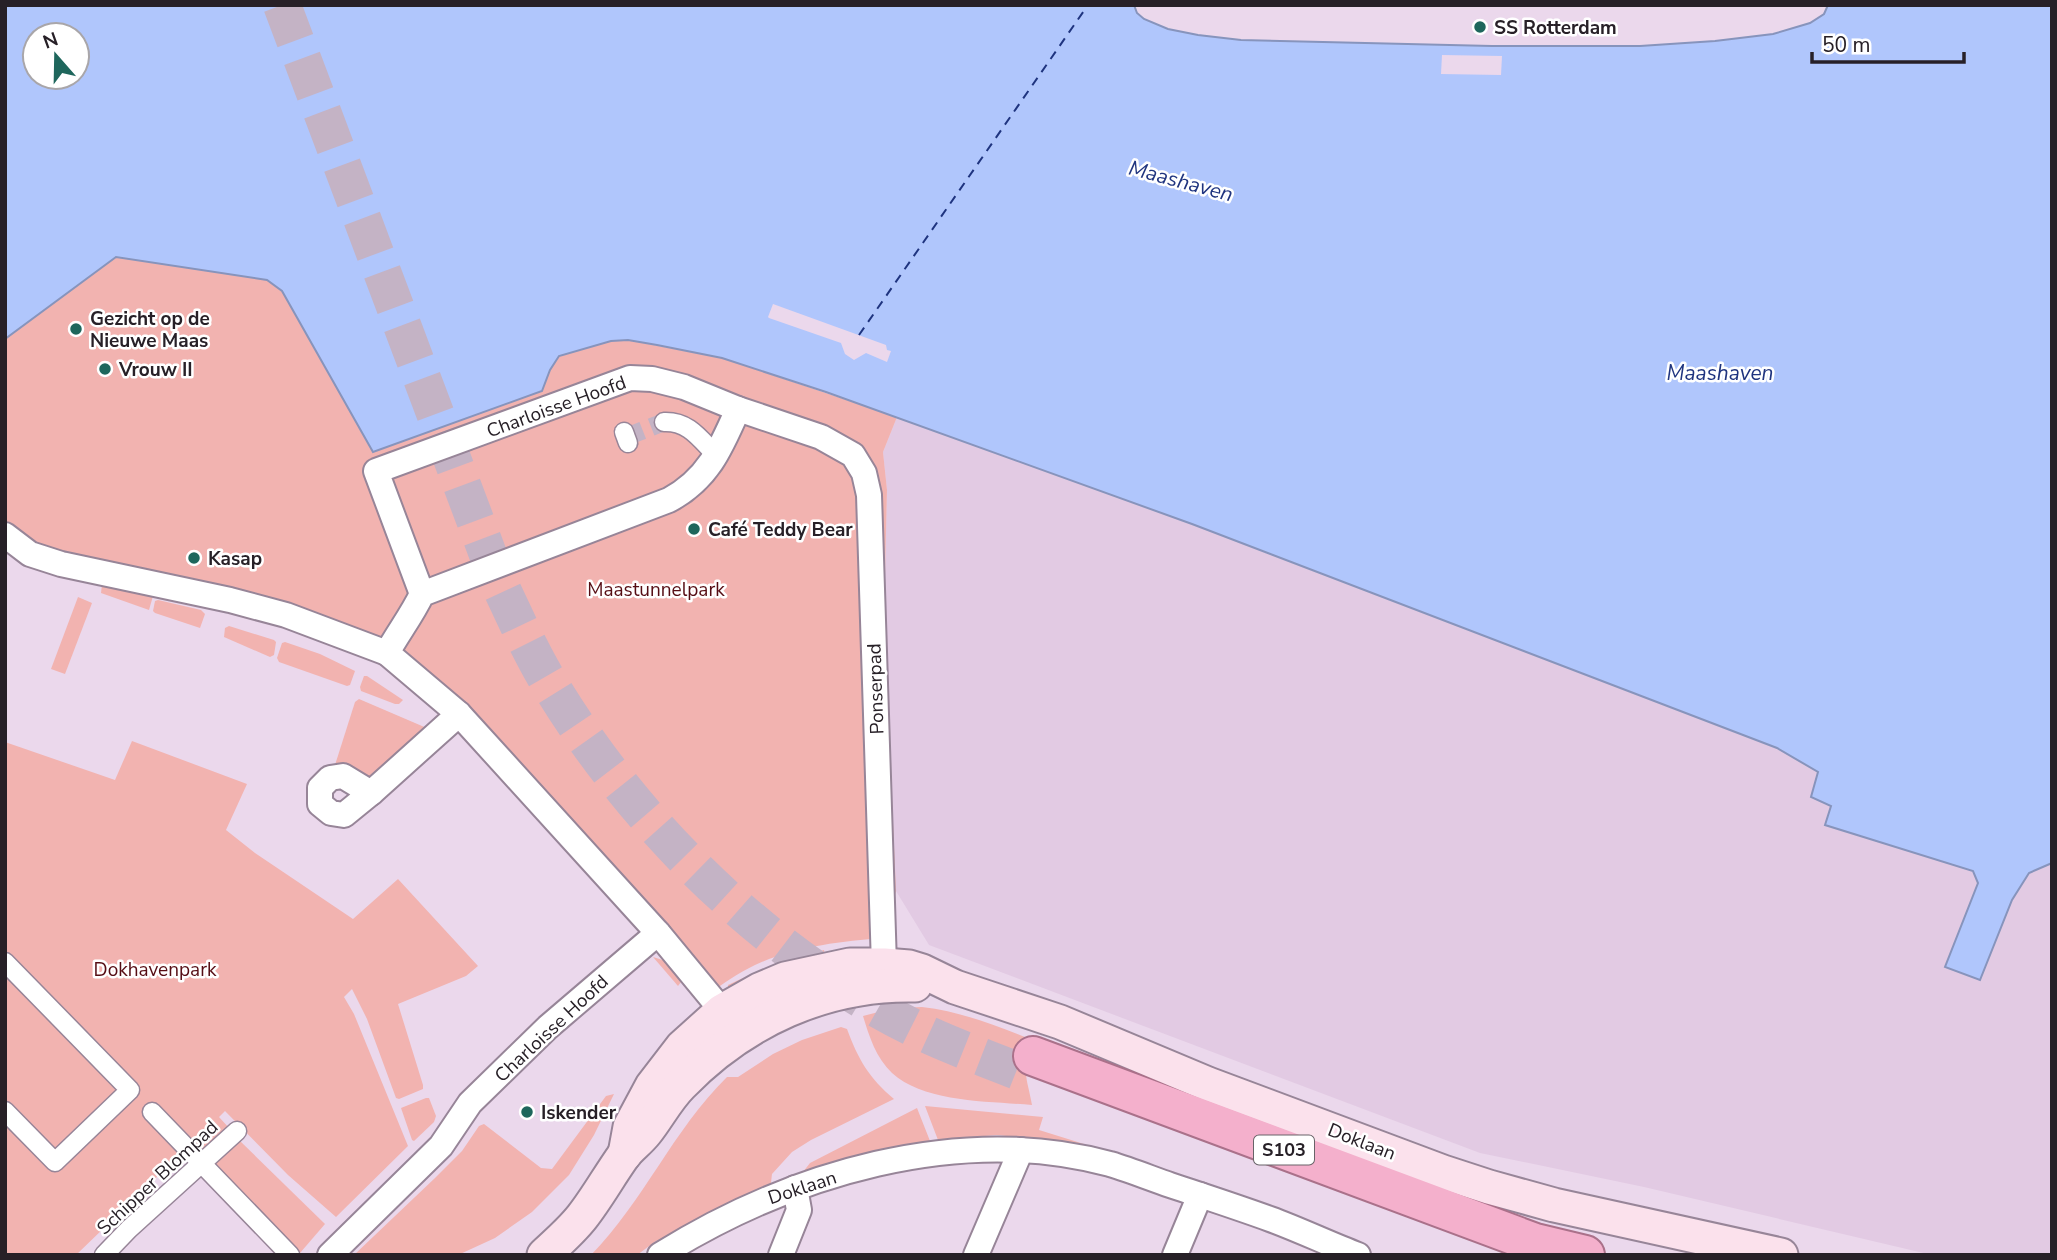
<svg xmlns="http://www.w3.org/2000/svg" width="2057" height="1260" viewBox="0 0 2057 1260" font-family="'Nunito Sans',sans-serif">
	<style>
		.built { fill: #e2cae3 }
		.green { fill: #f2b3b0 }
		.water { fill: #b0c6fc; stroke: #8794bc; stroke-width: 2; fill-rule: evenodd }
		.pier { fill: #ebd8ec }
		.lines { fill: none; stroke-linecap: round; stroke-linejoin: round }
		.ferry { stroke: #1f347f; stroke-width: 2; stroke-dasharray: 9 7; stroke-linecap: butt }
		.pedestrian-tunnel { stroke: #c4b3c5; stroke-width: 18; stroke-dasharray: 18 9; stroke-linecap: butt }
		.trunk-tunnel { stroke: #c4b3c5; stroke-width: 38; stroke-dasharray: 38 19; stroke-linecap: butt }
		.pedestrian-casing { stroke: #978598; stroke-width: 21 }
		.minor-casing { stroke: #978598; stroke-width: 28 }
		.secondary-casing { stroke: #978598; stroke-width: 37 }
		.trunk-casing { stroke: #aa718a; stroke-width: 42 }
		.pedestrian { stroke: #fff; stroke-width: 18 }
		.minor { stroke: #fff; stroke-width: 24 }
		.secondary { stroke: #fbe1ec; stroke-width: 33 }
		.trunk { stroke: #f4b0cc; stroke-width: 38 }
		.poi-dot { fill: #1e665c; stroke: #fff; stroke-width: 2.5 }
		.labels { text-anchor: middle; stroke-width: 5; stroke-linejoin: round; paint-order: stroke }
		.shield { fill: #fff; stroke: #686368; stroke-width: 2 }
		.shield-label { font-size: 18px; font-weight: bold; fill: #272027 }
		.poi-label { font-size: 19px; font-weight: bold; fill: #272027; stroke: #fff; text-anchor: start }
		.street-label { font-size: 19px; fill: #272027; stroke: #fff }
		.park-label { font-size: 19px; fill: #560d14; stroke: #fff }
		.water-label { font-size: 21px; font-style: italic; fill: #1f347f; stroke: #fff }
	</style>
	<rect width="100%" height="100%" fill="#ebd8ec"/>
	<!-- built -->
	<path class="built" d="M897,417L2052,790V1255H1932L1644,1187L1480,1153L929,945L896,891L884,619L887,490L883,452Z"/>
	<!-- green -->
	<g class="green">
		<path d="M116,257L267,280L282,291L373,452L542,391L550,370L559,356L611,341L628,340L722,358L897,417L883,452L887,490L884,619L896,891L883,938C841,941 794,947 755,965C738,973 723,984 708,994L387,653L61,564L5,535V339Z"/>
		<path d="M102,584L150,594L153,596L149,610L101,593Z"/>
		<path d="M78,597L92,603L65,674L51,669Z"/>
		<path d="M158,600L201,610L205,614L200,628L155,613L153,611L155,601Z"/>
		<path d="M229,626L274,640L276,642L274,655L270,657L224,637L225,628Z"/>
		<path d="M285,642L320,654L355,671L350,685L347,686L279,662L277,658L282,643Z"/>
		<path d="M364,676H367L403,700L399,704H395L361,691L360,687Z"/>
		<path d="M359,699L429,729L375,781L335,769V765L355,702Z"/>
		<path d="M132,741L247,784L226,830L255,853L353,919L398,879L478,966L466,976L398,1004L423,1085V1089L399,1099L396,1098L367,1019L352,989L344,997L354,1014L408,1146L336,1217L288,1175L225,1111L219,1117L230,1129L203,1156L190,1145L76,1255H5V742L115,780Z"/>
		<path d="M824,950L826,962L737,988L728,987V985C759,970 790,959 824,950Z"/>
		<path d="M653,957L669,962L684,978L678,986Z"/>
		<path d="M922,1007C966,1012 1007,1030 1048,1046C1019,1076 1025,1066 1032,1105C989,1101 925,1103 892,1073C876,1058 869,1036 863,1016L894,1008Z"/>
		<path d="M841,1027L847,1029C858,1059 869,1078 894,1099L811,1140L792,1152L772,1174L770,1191L656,1241L637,1255H591C644,1201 673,1130 727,1077H738L773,1054L802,1040Z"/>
		<path d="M614,1094L594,1135L569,1175L532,1212L495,1238L458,1255H354L435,1178L462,1151L479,1126L484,1124L541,1168L552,1169L606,1096Z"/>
		<path d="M426,1098H429L436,1116L434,1122L414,1141L412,1140L401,1108Z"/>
		<path d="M925,1106L1043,1117L1039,1130L1084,1144L997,1135L938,1140Z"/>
		<path d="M917,1108L930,1141C883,1149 847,1159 803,1178V1172L810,1163Z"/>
		<path d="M238,1139L325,1224L300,1253H296L211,1161Z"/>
	</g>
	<!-- water -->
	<path class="water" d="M5,5H1134L1137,13L1144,19L1168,29L1198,35L1241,40L1492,46H1640L1715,41L1773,34L1810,23L1824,14L1828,5H2052V863L2029,873L2012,900L1980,980L1945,967L1978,883L1973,871L1825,825L1831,806L1811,797L1818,772L1777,748L1192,524L826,392L722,358L657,345L628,340L611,341L559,356L550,370L542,391L373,452L282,291L267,280L116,257L5,339ZM35,35H77V77H35Z"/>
	<!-- pier -->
	<g class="pier">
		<path d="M1442,55L1502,56L1501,75L1441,74Z"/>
		<path d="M773,304L886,345L887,350L891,351L887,362L866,353L854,360L845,354L841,343L769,318L768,317Z"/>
	</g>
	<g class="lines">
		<!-- ferry -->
		<path class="ferry" d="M859,335L1088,5"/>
		<!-- pedestrian-tunnel -->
		<path class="pedestrian-tunnel" d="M626,437L664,422"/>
		<!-- trunk-tunnel -->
		<path class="trunk-tunnel" d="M282,5L498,581C514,615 529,649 548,681C634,825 770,959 922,1032C956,1048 991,1060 1025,1074"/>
		<!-- pedestrian casing -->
		<g class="pedestrian-casing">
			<g id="pedestrian">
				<path d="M664,422C689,421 700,439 716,455"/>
				<path d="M624,432L628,443"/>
				<path d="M5,962L130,1090L55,1162L5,1111"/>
				<path d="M152,1112L290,1255"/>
				<path d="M104,1255L129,1229L237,1131"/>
			</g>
		</g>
		<!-- minor casing -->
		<g class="minor-casing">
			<g id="minor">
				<path d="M5,535L30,554L61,564L230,600L286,615L387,653"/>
				<path d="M422,594L376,471L630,378L652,379L684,387L738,409L821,437L853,455L864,473L869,495L884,965"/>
				<path d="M343,776L371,793L344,815L331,813L320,804V788L330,778Z"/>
				<path d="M371,793L459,714"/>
				<path d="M733,1024L658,933L459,714L387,653C398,633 412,615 422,594L669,500C708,479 721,448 738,409"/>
				<path d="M330,1255L441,1146L470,1103L548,1027L658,933"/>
				<path d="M660,1255C790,1174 958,1123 1110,1164C1130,1170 1150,1178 1170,1185C1203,1196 1237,1207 1270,1219C1300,1230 1329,1244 1358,1255"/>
				<path d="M781,1255L799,1210L795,1188"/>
				<path d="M976,1255L1021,1150"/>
				<path d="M1175,1255L1200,1195"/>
			</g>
		</g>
		<!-- secondary casing -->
		<g class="secondary-casing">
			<g id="secondary">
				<path d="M625,1154L630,1127L652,1086L682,1047L722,1011L759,990L785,979L850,965H884L909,967L922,971L955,987L1060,1022L1208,1084L1443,1172L1489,1187L1554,1205L1781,1255"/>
				<path d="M544,1255C557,1243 571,1231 582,1217C597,1198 609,1176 624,1155C630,1147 639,1141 646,1132C658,1117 667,1099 681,1085C743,1021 825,983 915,985"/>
			</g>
		</g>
		<!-- trunk casing -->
		<g class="trunk-casing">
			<path id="trunk" d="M1033,1056L1535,1243L1585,1255"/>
		</g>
		<!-- pedestrian -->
		<use href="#pedestrian" class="pedestrian"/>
		<!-- minor -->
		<use href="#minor" class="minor"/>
		<!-- secondary -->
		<use href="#secondary" class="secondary"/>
		<!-- trunk -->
		<use href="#trunk" class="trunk"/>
	</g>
	<!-- markers -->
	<g class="poi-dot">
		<circle cx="1480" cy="27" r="7"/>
		<circle cx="76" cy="329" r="7"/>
		<circle cx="105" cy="369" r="7"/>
		<circle cx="694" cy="529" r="7"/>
		<circle cx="194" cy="558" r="7"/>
		<circle cx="527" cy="1112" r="7"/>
	</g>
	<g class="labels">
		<!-- shield labels -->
		<rect class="shield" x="1254" y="1135.5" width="60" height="29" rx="5"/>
		<g class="shield-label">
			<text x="1284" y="1156">S103</text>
		</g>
		<!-- poi labels -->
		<g class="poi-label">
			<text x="1494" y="34">SS Rotterdam</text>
			<text x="90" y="325">Gezicht op de<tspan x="90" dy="22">Nieuwe Maas</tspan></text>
			<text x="119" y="376">Vrouw II</text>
			<text x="708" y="536">Café Teddy Bear</text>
			<text x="208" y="565">Kasap</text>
			<text x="541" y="1119">Iskender</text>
		</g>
		<!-- street labels -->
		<g class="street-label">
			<text transform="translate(556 406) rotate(-20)" y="7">Charloisse Hoofd</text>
			<text transform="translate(875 689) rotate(-92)" y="7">Ponserpad</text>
			<text transform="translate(551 1028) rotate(-43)" y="7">Charloisse Hoofd</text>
			<text transform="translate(1362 1141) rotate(21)" y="7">Doklaan</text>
			<text transform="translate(157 1177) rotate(-43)" y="7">Schipper Blompad</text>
			<text transform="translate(802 1187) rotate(-18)" y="7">Doklaan</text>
		</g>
		<!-- park labels -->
		<g class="park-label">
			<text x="656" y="596">Maastunnelpark</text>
			<text x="155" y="976">Dokhavenpark</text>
		</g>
		<!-- water labels -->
		<g class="water-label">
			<text transform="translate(1181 181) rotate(15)" y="7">Maashaven</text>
			<text x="1720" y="380">Maashaven</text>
		</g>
	</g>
	<!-- border -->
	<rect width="2057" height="1260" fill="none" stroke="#272027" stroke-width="14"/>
	<!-- north arrow -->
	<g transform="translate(56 56) rotate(340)"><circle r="33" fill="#ffffff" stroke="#a9a6a9" stroke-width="2"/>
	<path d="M0-5L12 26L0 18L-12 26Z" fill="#1e665c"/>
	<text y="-10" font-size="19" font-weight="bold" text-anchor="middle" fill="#272027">N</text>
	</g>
	<!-- scale -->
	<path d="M1812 52v10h152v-10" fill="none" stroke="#272027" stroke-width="3.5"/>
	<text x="1822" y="52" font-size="21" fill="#272027" stroke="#ffffff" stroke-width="5" paint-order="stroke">50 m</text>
</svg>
